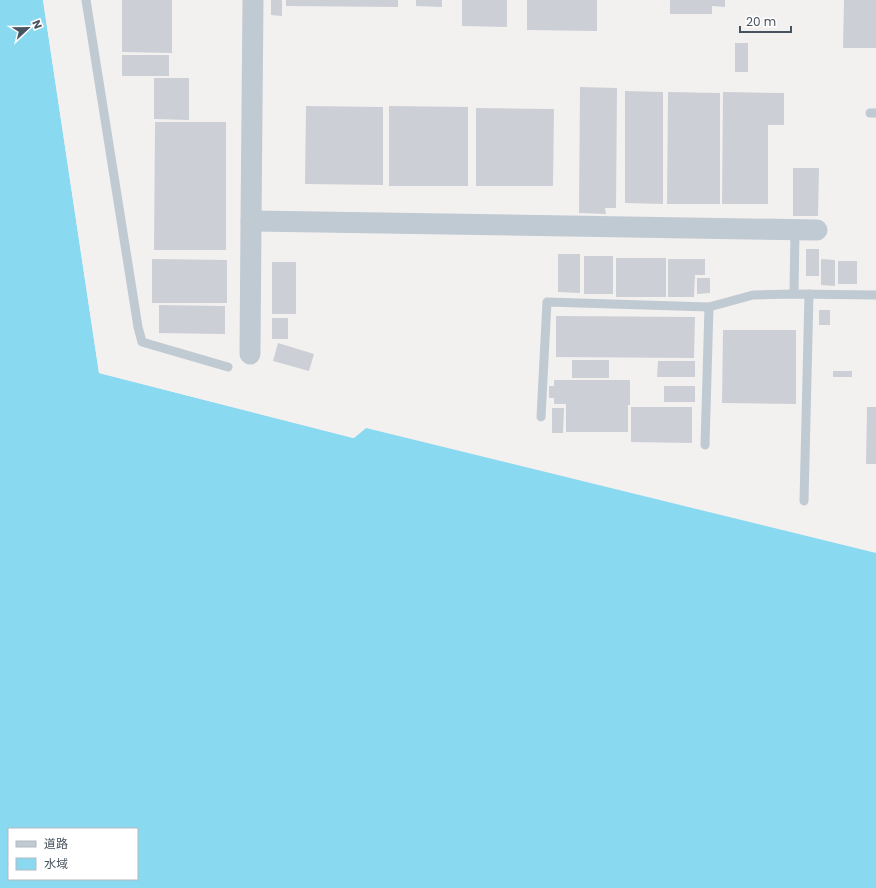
<svg xmlns="http://www.w3.org/2000/svg" width="876" height="888" viewBox="0 0 876 888" font-family="Poppins,'Noto Sans JP',sans-serif">
	<style>
		.water { fill: #89d9f0; fill-rule: evenodd }
		.pier { fill: #f3f0f0 }
		.building { fill: #cccfd5 }
		.lines { fill: none; stroke-linecap: round; stroke-linejoin: round }
		.service { stroke: #c0cad2; stroke-width: 9 }
		.tertiary { stroke: #c0cad2; stroke-width: 21 }
	</style>
	<rect width="100%" height="100%" fill="#f3f0f0"/>
	<!-- water -->
	<path class="water" d="M0,0H43L99,373L353,438L366,428L876,553V888H0ZM9,829H137V879H9Z"/>
	<!-- pier -->
	<path class="pier" d="M43,0H45L100,372L353,436L366,426V428L354,438L99,373Z"/>
	<!-- building -->
	<g class="building">
		<path d="M122,0H172V53L122,52Z"/>
		<path d="M271,0H282V16L271,15Z"/>
		<path d="M286,0H398V7L286,6Z"/>
		<path d="M416,0H442V7L416,6Z"/>
		<path d="M462,0H507V27L462,26Z"/>
		<path d="M527,0H597V31L527,30Z"/>
		<path d="M670,0H725V7L712,6V14H670Z"/>
		<path d="M844,0H876V48H843Z"/>
		<rect x="735" y="43" width="13" height="29"/>
		<rect x="122" y="55" width="47" height="21"/>
		<path d="M154,78H189V120L154,119Z"/>
		<path d="M580,87L617,88L616,208H605L606,214L579,213Z"/>
		<path d="M625,91L663,92V204L625,203Z"/>
		<path d="M668,92L720,93V204H667Z"/>
		<path d="M723,92L784,93V125H768V204H722Z"/>
		<path d="M306,106L383,107V185L305,184Z"/>
		<path d="M389,106L468,107V186H389Z"/>
		<path d="M476,108L554,109L553,186H476Z"/>
		<path d="M155,122H226V250H154Z"/>
		<path d="M793,168H819L818,216H793Z"/>
		<rect x="806" y="249" width="13" height="27"/>
		<path d="M558,254H580V293L558,292Z"/>
		<rect x="584" y="256" width="29" height="38"/>
		<rect x="616" y="258" width="50" height="39"/>
		<path d="M152,259L227,260V303H152Z"/>
		<path d="M668,259H705V275H695L694,297H668Z"/>
		<path d="M821,259L835,260V286L821,285Z"/>
		<rect x="838" y="261" width="19" height="23"/>
		<rect x="272" y="262" width="24" height="52"/>
		<path d="M697,278H710V293L697,294Z"/>
		<path d="M159,305L225,306V334L159,333Z"/>
		<rect x="819" y="310" width="11" height="15"/>
		<path d="M556,316L695,317L694,358L556,357Z"/>
		<rect x="272" y="318" width="16" height="21"/>
		<path d="M723,330H796V404L722,403Z"/>
		<path d="M278,343L314,354L309,371L273,361Z"/>
		<rect x="572" y="360" width="37" height="18"/>
		<path d="M658,361H695V377H657Z"/>
		<rect x="833" y="371" width="19" height="6"/>
		<path d="M554,380H630V405H628V432H566V404H554V398H549V386H554Z"/>
		<rect x="664" y="386" width="31" height="16"/>
		<path d="M631,407H692V443L631,442Z"/>
		<path d="M867,407H876V464H866Z"/>
		<path d="M552,408H564L563,433H552Z"/>
	</g>
	<g class="lines">
		<!-- service -->
		<g class="service">
			<path d="M86,0L138,327L142,342L228,367"/>
			<path d="M870,113H876"/>
			<path d="M794,294L795,230"/>
			<path d="M541,417L547,302L709,307"/>
			<path d="M705,445L709,307L753,295L794,294L876,295"/>
			<path d="M804,501L809,294"/>
		</g>
		<!-- tertiary -->
		<g class="tertiary">
			<path d="M251,221L817,230"/>
			<path d="M250,354L251,221L253,0"/>
		</g>
	</g>
	<!-- legend -->
	<rect x="8" y="828" width="130" height="52" fill="#ffffff" stroke="#b5babf"/>
	<rect x="16" y="841" width="20" height="6" fill="#c0cad2" stroke="#b5babf"/>
	<text x="44" y="848" font-size="12" fill="#47535e">道路</text>
	<rect x="16" y="858" width="20" height="12" fill="#89d9f0" stroke="#b5babf"/>
	<text x="44" y="868" font-size="12" fill="#47535e">水域</text>
	<!-- north arrow -->
	<g transform="translate(28 28) rotate(68)" stroke="#ffffff" stroke-width="3" paint-order="stroke">
	<path d="M0-3L7 15L0 10L-7 15Z" fill="#47535e"/>
	<text y="-6" font-size="11" font-weight="bold" text-anchor="middle" fill="#47535e">N</text>
	</g>
	<!-- scale -->
	<path d="M740 26v6h51v-6" fill="none" stroke="#47535e" stroke-width="2"/>
	<text x="746" y="26" font-size="12" fill="#47535e" stroke="#ffffff" stroke-width="3" paint-order="stroke">20 m</text>
</svg>
